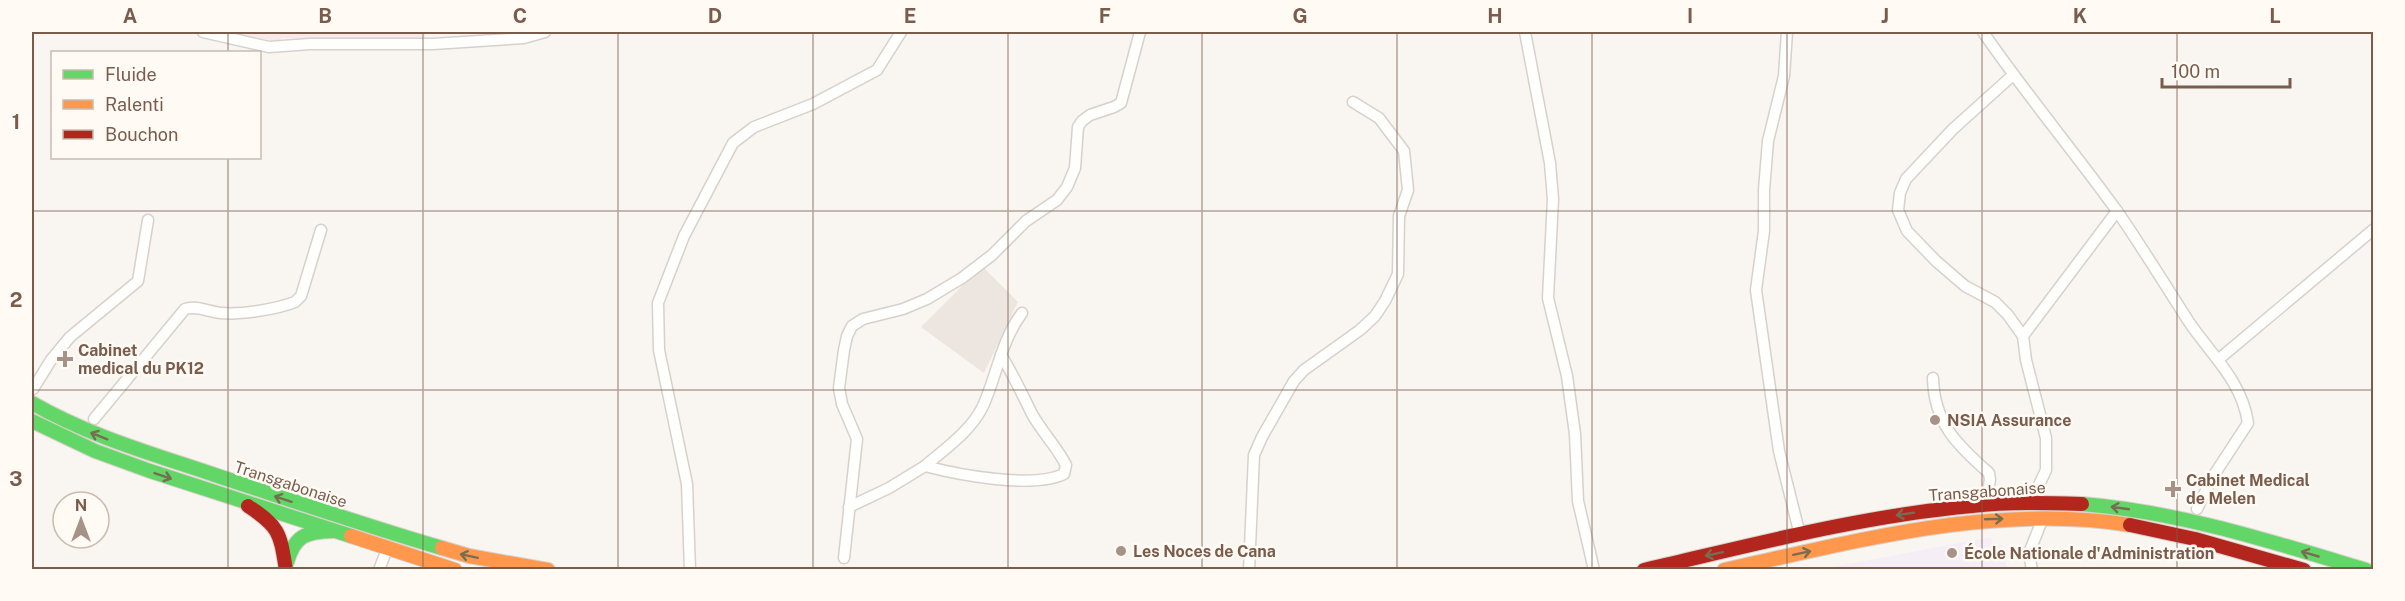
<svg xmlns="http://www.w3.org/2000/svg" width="2405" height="601" viewBox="0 0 2405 601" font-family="'Public Sans',sans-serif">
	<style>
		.industrial { fill: #ede5e0 }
		.education { fill: #f6eef6 }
		.medical { fill: #fae9e9 }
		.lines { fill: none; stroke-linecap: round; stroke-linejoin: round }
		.street-casing { stroke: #d7d1cb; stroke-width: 13 }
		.fast-casing { stroke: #d9d2cb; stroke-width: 16 }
		.slow-casing { stroke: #d9d2cb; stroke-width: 16 }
		.jam-casing { stroke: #d9d2cb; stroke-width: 16 }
		.street { stroke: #fefefd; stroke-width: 10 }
		.fast { stroke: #63d668; stroke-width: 14 }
		.slow { stroke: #ff974d; stroke-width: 14 }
		.jam { stroke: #b3261e; stroke-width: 14 }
		.oneway { stroke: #776e51 }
		.grid { fill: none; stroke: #7a5c4d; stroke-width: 1.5; stroke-opacity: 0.55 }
		.poi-dot { fill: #a69286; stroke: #fffaf3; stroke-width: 2 }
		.labels { text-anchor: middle; stroke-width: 5; stroke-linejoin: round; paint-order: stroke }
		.poi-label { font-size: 16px; font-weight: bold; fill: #7a5c4d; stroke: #fffaf3; text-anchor: start }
		.street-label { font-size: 16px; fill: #7a5c4d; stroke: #fffaf3 }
		.neatline { fill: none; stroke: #7a5c4d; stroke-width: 2 }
		.grid-label { font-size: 20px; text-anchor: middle; font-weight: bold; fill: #7a5c4d }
	</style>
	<rect width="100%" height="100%" fill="#f9f5f0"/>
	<!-- industrial -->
	<path class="industrial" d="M982,266L1018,302L984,373L921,327Z"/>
	<!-- education -->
	<path class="education" d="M1991,537L1993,546L2002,545L2008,569H1822Z"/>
	<!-- medical -->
	<path class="medical" d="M228,32H425V39L281,38L280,42Z"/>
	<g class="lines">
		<!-- street casing -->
		<g class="street-casing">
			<g id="street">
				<path d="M203,32L269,47L310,44H433L524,38L545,32"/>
				<path d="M1525,32L1550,163L1553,199L1548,298L1567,376L1575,434L1578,501L1594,570"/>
				<path d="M1787,32L1784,76L1768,141L1764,190V231L1756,290L1779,451L1800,535"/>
				<path d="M1983,32C2025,93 2073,150 2117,211C2142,247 2165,285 2189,322C2212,356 2242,381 2248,423L2212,478L2197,509"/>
				<path d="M2013,75L1953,129L1906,179L1900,193L1898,210L1907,231L1936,261L1965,286L1995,302L2008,315L2023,336L2026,360L2046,438V470L2038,487"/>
				<path d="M2023,336L2117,211"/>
				<path d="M2219,359L2374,229"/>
				<path d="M1933,378C1934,423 1957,445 1989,473L1990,480L1988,490"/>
				<path d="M33,389L51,360L70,337L138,281L148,220"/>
				<path d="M94,419L185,309C196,305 210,312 221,313C241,315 277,309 295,302L301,296L321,230"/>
				<path d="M925,466C946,448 971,431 983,406C997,375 1001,341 1022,313"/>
				<path d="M849,507L889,488L925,466C959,475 1033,489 1064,474L1066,465C1057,447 1042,432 1032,414C1022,394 1013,374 1001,355"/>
				<path d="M844,558L857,439L842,404L839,388L844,350L847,336L852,326L863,319L903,309L927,299L962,278L992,255L1026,221L1057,200L1067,187L1075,168L1078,127L1082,121L1090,115L1114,107L1121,103L1140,32"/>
				<path d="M379,570L387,549"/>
				<path d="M690,570L687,484L659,350L658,303L684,236L733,143L754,127L813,104L877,70L901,32"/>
				<path d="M1249,570L1254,455L1262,437L1294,381L1304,370L1360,330L1375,316L1385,301L1398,274L1399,216L1408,190L1404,151L1379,118L1353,102"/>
				<path d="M2032,570L2029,553L2043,518"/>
			</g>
		</g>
		<!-- fast casing -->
		<g class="fast-casing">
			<g id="fast">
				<path d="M32,403C89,436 153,454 215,475C291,500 366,526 442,548"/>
				<path d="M32,421L95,451L150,471L351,536"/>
				<path d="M2082,504C2180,512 2273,542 2366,570"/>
				<path d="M287,562C295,535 306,532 333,531"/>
			</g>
		</g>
		<!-- slow casing -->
		<g class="slow-casing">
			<g id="slow">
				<path d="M351,536L455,570"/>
				<path d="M442,548L469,556L548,570"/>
				<path d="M1724,570C1857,541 1994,503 2130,525"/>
			</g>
		</g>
		<!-- jam casing -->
		<g class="jam-casing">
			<g id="jam">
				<path d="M248,506C280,527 280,533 286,570"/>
				<path d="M2130,525L2195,539L2304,570"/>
				<path d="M1644,570C1752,545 1861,516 1972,506C2009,502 2046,503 2082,504"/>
			</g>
		</g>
		<!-- street -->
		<use href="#street" class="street"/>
		<!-- fast -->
		<use href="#fast" class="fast"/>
		<!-- slow -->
		<use href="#slow" class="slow"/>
		<!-- jam -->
		<use href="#jam" class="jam"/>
	</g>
	<!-- one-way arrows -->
	<defs><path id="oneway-shaft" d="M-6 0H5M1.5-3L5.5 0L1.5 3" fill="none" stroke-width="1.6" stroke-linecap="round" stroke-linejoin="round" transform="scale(1.5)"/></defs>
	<g class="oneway">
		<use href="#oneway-shaft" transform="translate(99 436) rotate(-158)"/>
		<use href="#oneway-shaft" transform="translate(163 476) rotate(19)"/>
		<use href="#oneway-shaft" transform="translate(283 499) rotate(-162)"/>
		<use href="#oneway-shaft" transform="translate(2120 508) rotate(-172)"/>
		<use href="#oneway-shaft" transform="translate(1905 514) rotate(171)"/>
		<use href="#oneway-shaft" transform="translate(1994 519) rotate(-2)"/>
		<use href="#oneway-shaft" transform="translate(1802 553) rotate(-12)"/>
		<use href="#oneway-shaft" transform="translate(1714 554) rotate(168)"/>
		<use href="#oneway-shaft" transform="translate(2310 554) rotate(-164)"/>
		<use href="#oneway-shaft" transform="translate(469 556) rotate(-168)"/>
	</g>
	<!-- grid -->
	<path class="grid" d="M228,32V52M423,32V570M618,32V570M813,32V570M1008,32V570M1202,32V570M1397,32V570M1592,32V570M1787,32V570M1982,32V570M2177,32V570M228,158V570M32,211H2374M32,390H2374"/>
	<!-- markers -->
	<g class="poi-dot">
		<path d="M62 350h6v6h6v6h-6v6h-6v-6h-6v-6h6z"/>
		<circle cx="1935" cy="420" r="6"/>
		<path d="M2170 480h6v6h6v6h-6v6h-6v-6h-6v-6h6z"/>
		<circle cx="1121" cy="551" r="6"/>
		<circle cx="1952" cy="553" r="6"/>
	</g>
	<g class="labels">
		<!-- poi labels -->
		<g class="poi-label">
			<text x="78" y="356">Cabinet<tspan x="78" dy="18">medical du PK12</tspan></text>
			<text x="1947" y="426">NSIA Assurance</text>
			<text x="2186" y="486">Cabinet Medical<tspan x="2186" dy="18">de Melen</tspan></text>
			<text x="1133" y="557">Les Noces de Cana</text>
			<text x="1964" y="559">École Nationale d'Administration</text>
		</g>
		<!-- street labels -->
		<g class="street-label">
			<text transform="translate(291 484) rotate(18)" y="6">Transgabonaise</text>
			<text transform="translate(1987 491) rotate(-4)" y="6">Transgabonaise</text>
		</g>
	</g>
	<!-- border -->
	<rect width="2405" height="601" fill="none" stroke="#fffaf3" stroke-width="66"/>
	<!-- legend -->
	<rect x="51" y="51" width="210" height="108" fill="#fffaf3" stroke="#cabbb1" stroke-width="1.5"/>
	<rect x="63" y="70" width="30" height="9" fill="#63d668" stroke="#cabbb1" stroke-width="1.5"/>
	<text x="105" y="81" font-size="18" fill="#7a5c4d">Fluide</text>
	<rect x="63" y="100" width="30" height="9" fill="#ff974d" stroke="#cabbb1" stroke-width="1.5"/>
	<text x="105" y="111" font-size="18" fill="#7a5c4d">Ralenti</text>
	<rect x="63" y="130" width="30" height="9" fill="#b3261e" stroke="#cabbb1" stroke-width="1.5"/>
	<text x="105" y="141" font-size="18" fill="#7a5c4d">Bouchon</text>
	<!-- north arrow -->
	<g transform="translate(81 520)"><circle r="28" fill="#fffaf3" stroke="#cabbb1" stroke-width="1.5"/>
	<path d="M0-4.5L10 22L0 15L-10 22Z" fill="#a69286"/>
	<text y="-9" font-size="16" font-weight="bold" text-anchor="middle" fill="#7a5c4d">N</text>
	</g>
	<!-- scale -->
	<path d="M2162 78v9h128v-9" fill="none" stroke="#7a5c4d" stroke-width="3"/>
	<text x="2171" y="78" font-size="18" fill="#7a5c4d" stroke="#fffaf3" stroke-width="4.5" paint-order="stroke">100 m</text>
	<rect x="33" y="33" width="2339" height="535" class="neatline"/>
	<g class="grid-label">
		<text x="130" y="23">A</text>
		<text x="325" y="23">B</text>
		<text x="520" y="23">C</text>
		<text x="715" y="23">D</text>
		<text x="910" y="23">E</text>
		<text x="1105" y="23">F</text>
		<text x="1300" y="23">G</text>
		<text x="1495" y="23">H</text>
		<text x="1690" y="23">I</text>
		<text x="1885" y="23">J</text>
		<text x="2080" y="23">K</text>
		<text x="2275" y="23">L</text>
		<text x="16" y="129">1</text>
		<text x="16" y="307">2</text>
		<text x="16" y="486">3</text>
	</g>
</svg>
